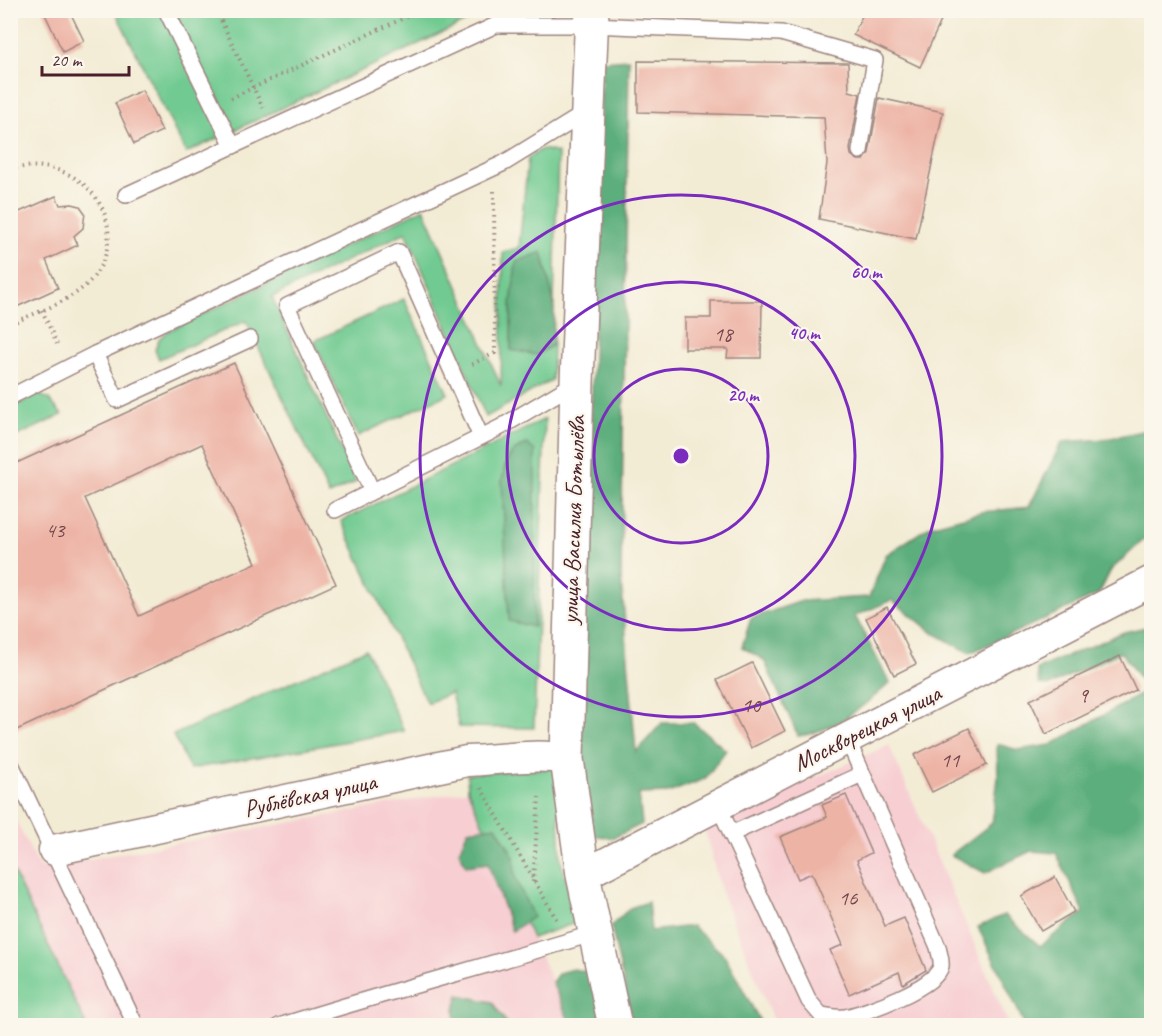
<svg xmlns="http://www.w3.org/2000/svg" width="1162" height="1036" viewBox="0 0 1162 1036" font-family="Caveat,sans-serif">
	<style>
		.built { fill: #f7cfd3 }
		.green { fill: #71ca91; stroke: #5e745e; stroke-width: 1.5 }
		.forest { fill: #5cae7b; stroke: #536653; stroke-width: 1.5 }
		.building { fill: #edb4a6; fill-rule: evenodd }
		.lines { fill: none; stroke-linecap: round; stroke-linejoin: round }
		.service-casing { stroke: #9e8680; stroke-width: 18 }
		.minor-casing { stroke: #9e8680; stroke-width: 33 }
		.tertiary-casing { stroke: #9e8680; stroke-width: 36 }
		.path { stroke: #9e8680; stroke-width: 4; stroke-dasharray: 1.5 4.5; stroke-linecap: butt }
		.service { stroke: #fff; stroke-width: 15 }
		.minor { stroke: #fff; stroke-width: 30 }
		.tertiary { stroke: #fff; stroke-width: 33 }
		.ring { fill: none; stroke: #7b2cbf; stroke-width: 3 }
		.labels { text-anchor: middle; stroke-width: 4.5; stroke-linejoin: round; paint-order: stroke }
		.number-label { font-size: 21px; fill: #73444a }
		.street-label { font-size: 24px; fill: #4a1f2b; stroke: #fbf7ec }
		.centre { fill: #7b2cbf; stroke: #fbf7ec; stroke-width: 3 }
		.ring-label { font-size: 18px; text-anchor: middle; font-weight: bold; fill: #7b2cbf; stroke: #fbf7ec; stroke-width: 4.5; stroke-linejoin: round; paint-order: stroke }
	</style>
	<rect width="100%" height="100%" fill="#fbf7ec"/>
	<filter id="ink" filterUnits="userSpaceOnUse"><feTurbulence type="fractalNoise" baseFrequency=".0167" numOctaves="2"/><feDisplacementMap in="SourceGraphic" scale="12" xChannelSelector="R" yChannelSelector="G"/><feConvolveMatrix kernelMatrix="1 2 1 2 8 2 1 2 1" color-interpolation-filters="sRGB"/></filter>
	<filter id="wash" filterUnits="userSpaceOnUse"><feTurbulence type="fractalNoise" baseFrequency=".008" numOctaves="4" result="noise"/><feDisplacementMap in="SourceGraphic" scale="24" xChannelSelector="R" yChannelSelector="G"/><feGaussianBlur stdDeviation="1.35" result="paint"/><feColorMatrix in="noise" values="0 0 0 0 0 0 0 0 0 0 0 0 0 0 0 0 0 1.4 0 .05"/><feComposite in="paint" operator="in"/></filter>
	<g filter="url(#wash)">
		<rect width="100%" height="100%" fill="#f3ecd5"/>
		<!-- built -->
		<g class="built">
			<path d="M889,745L1009,1025H775L722,894L704,827Z"/>
			<path d="M468,790L571,1025H11L10,810L40,868Z"/>
		</g>
		<!-- green -->
		<g class="green">
			<path d="M115,11H478V16L186,153Z"/>
			<path d="M542,149L558,153L552,380L486,417L406,232L272,297L356,482L329,495L246,321L159,359L155,350L159,339L170,330L424,208L501,386L503,252L519,248L528,158Z"/>
			<path d="M404,299L448,394L358,436L314,341Z"/>
			<path d="M38,394L49,399L62,415L11,439V408Z"/>
			<path d="M545,419L534,728L459,727L451,693L427,703L341,521Z"/>
			<path d="M366,649L404,731L190,769L173,735Z"/>
			<path d="M557,768L561,862L578,922L532,938L468,790L467,774Z"/>
			<path d="M11,867L86,1025H11Z"/>
		</g>
		<!-- forest -->
		<g class="forest">
			<path d="M629,59L621,577L636,752L662,723H694L726,750L705,779L668,793L639,794L642,824L613,838L591,835L580,784L602,61Z"/>
			<path d="M542,252L554,303L553,345L536,355L511,350V305L516,262Z"/>
			<path d="M1151,429V533L1111,570L1099,594L970,653L932,632L892,600L855,616L890,683C864,706 834,732 798,736L764,660L742,647L751,618L802,601L869,597L886,555L930,526L982,512L1029,507L1062,442L1107,439Z"/>
			<path d="M527,444L535,451L534,627L509,621L502,481C505,462 508,451 527,444Z"/>
			<path d="M1151,626V1025H1025L978,927L1004,915L1040,946L1084,912L1056,853L1031,851L985,873L951,855L992,823L998,778L997,744L1018,750L1051,745L1148,690L1121,652L1048,686L1039,684L1037,669L1124,632Z"/>
			<path d="M496,826L514,857L515,877L533,917L512,931L488,863L466,866L459,851L468,830Z"/>
			<path d="M648,902L651,931L692,926L725,956L762,1025H633L611,926L630,908Z"/>
			<path d="M573,969L593,973L609,1025H571L552,982L559,973Z"/>
			<path d="M459,995L492,1002L508,1025H456L455,1009Z"/>
		</g>
		<g id="blocks">
			<!-- building -->
			<g class="building">
				<path d="M43,10H69L84,41L63,52Z"/>
				<path d="M865,10H946L920,67L853,35Z"/>
				<path d="M638,61L848,63L849,91L860,94L850,149L851,155L858,160H864L869,153L879,98L943,112L916,239L819,219L827,163L824,117L638,112Z"/>
				<path d="M142,90L162,131L134,144L115,103Z"/>
				<path d="M56,196L60,205L72,204L80,206L85,213L83,228L74,236L78,245L46,260L58,288L10,310V216Z"/>
				<path d="M711,301H762L761,358H727L728,349H685V318H711Z"/>
				<path d="M234,363L336,584L10,733V466ZM202,444L256,563L139,616L85,498Z"/>
				<path d="M887,607L916,664L894,675L866,618Z"/>
				<path d="M1120,656L1136,690L1046,734L1030,700Z"/>
				<path d="M752,663L785,731L751,748L717,680Z"/>
				<path d="M969,728L987,765L932,792L914,755Z"/>
				<path d="M846,795L871,853L857,860L885,926L904,918L926,970L903,984L899,972L849,994L830,950L843,945L812,873L798,879L780,837L827,817L822,805Z"/>
				<path d="M1055,877L1074,912L1041,931L1021,896Z"/>
			</g>
		</g>
	</g>
	<g filter="url(#ink)">
		<use href="#blocks" fill-opacity="0" stroke="#9e8680" stroke-width="1.5"/>
		<g class="lines">
			<!-- service casing -->
			<g class="service-casing">
				<g id="service">
					<path d="M166,10L233,146"/>
					<path d="M126,195L496,25H591L781,33L875,60L860,151"/>
					<path d="M95,354L117,400L250,339"/>
					<path d="M10,397L95,354L504,163L587,112"/>
					<path d="M372,491L287,306L399,252L481,437"/>
					<path d="M335,510L501,427L577,382"/>
					<path d="M10,762L136,1026"/>
					<path d="M718,805L809,1001L821,1015C829,1016 837,1018 845,1017C865,1013 937,987 941,966C942,960 939,953 938,947L847,738"/>
					<path d="M731,834L862,774"/>
					<path d="M279,1026C384,993 490,965 595,933"/>
				</g>
			</g>
			<!-- minor casing -->
			<g class="minor-casing">
				<g id="minor">
					<path d="M54,850L467,761C500,760 534,753 567,759"/>
					<path d="M583,875L1152,581"/>
				</g>
			</g>
			<!-- tertiary casing -->
			<g class="tertiary-casing">
				<path id="tertiary" d="M592,10L577,382L567,759L583,875L615,1026"/>
			</g>
			<!-- path -->
			<g class="path">
				<path d="M216,10L263,108"/>
				<path d="M231,98L421,10"/>
				<path d="M10,170C80,149 139,224 91,280C71,302 37,312 10,324"/>
				<path d="M42,310L57,344"/>
				<path d="M472,364L495,353L494,191"/>
				<path d="M481,788L558,922"/>
				<path d="M533,882L539,797"/>
			</g>
			<!-- service -->
			<use href="#service" class="service"/>
			<!-- minor -->
			<use href="#minor" class="minor"/>
			<!-- tertiary -->
			<use href="#tertiary" class="tertiary"/>
		</g>
	</g>
	<!-- distance rings -->
	<g class="ring">
		<circle cx="681" cy="456" r="87"/>
		<circle cx="681" cy="456" r="174"/>
		<circle cx="681" cy="456" r="261"/>
	</g>
	<g class="labels">
		<!-- number labels -->
		<g class="number-label">
			<text x="723" y="341">18</text>
			<text x="55" y="537">43</text>
			<text x="1083" y="702">9</text>
			<text x="751" y="712">10</text>
			<text x="950" y="767">11</text>
			<text x="848" y="905">16</text>
		</g>
		<!-- street labels -->
		<g class="street-label">
			<text transform="translate(573 520) rotate(-88)" y="8">улица Василия Ботылёва</text>
			<text transform="translate(867 728) rotate(-27)" y="8">Москворецкая улица</text>
			<text transform="translate(310 795) rotate(-12)" y="8">Рублёвская улица</text>
		</g>
	</g>
	<circle cx="681" cy="456" r="9" class="centre"/>
	<g class="ring-label">
		<text x="866" y="278">60 m</text>
		<text x="804" y="339">40 m</text>
		<text x="743" y="401">20 m</text>
	</g>
	<!-- margin -->
	<rect width="1162" height="1036" fill="none" stroke="#fbf7ec" stroke-width="36"/>
	<!-- scale -->
	<path d="M42 66v9h87v-9" fill="none" stroke="#4a1f2b" stroke-width="3"/>
	<text x="51" y="66" font-size="18" fill="#4a1f2b" stroke="#fbf7ec" stroke-width="4.5" paint-order="stroke">20 m</text>
</svg>
